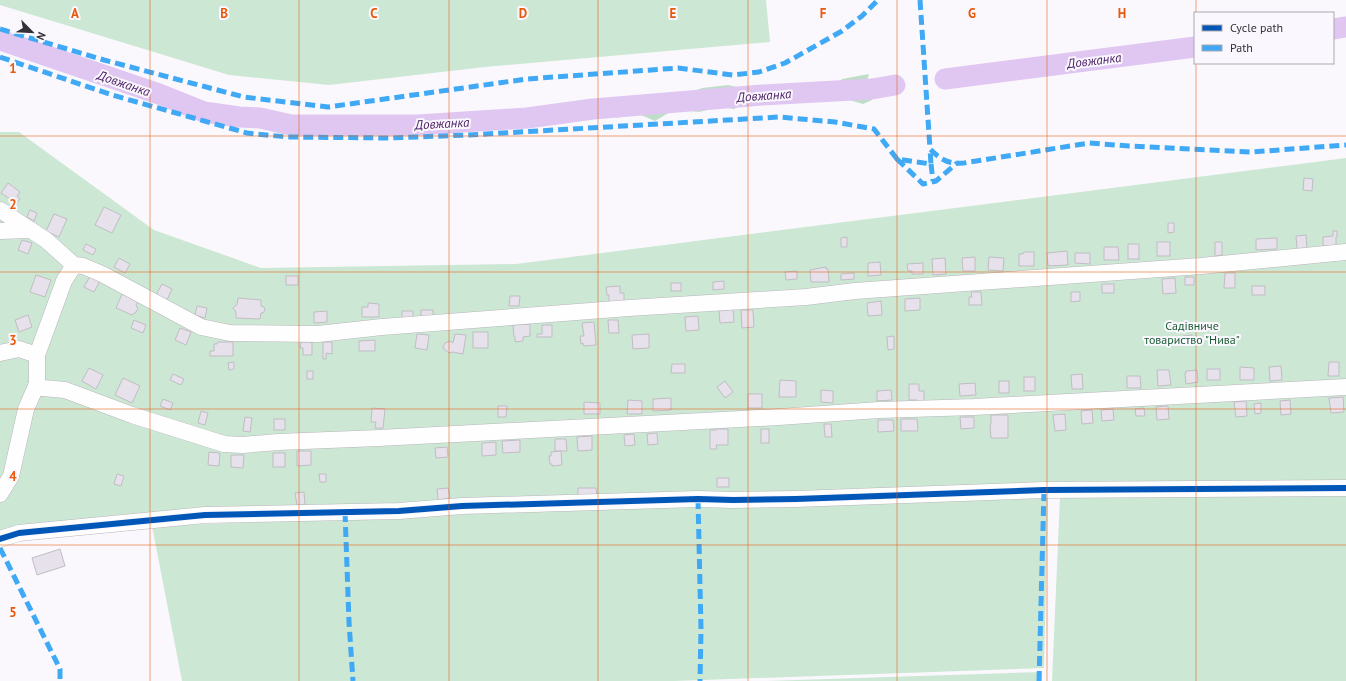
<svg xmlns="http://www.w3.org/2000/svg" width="1346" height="681" viewBox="0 0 1346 681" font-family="'PT Sans',sans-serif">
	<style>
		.green { fill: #cce8d4 }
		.forest { fill: #bedec8 }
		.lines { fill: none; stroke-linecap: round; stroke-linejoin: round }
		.river { stroke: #e0c7f2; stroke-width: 21 }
		.building { fill: #e7e1eb; stroke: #c0bdc3 }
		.minor-casing { stroke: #b8b5ba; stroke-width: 17 }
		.minor { stroke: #fefeff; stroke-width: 16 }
		.quiet { stroke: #3fa9f5; stroke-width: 5; stroke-dasharray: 10 5; stroke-linecap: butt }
		.cycleway-casing { stroke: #fbf7fe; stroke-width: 8 }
		.cycleway { stroke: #0057b8; stroke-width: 6 }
		.grid { fill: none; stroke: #e8590c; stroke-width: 1; stroke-opacity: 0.55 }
		.labels { text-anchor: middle; stroke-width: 4; stroke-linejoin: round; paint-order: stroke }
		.park-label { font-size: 12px; fill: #1a5d33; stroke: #fbf7fe }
		.water-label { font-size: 13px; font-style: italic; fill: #491e62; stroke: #fbf7fe }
		.grid-label { font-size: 13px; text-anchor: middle; font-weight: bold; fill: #e8590c; stroke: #fbf7fe; stroke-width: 4; stroke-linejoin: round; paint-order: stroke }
	</style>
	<rect width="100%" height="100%" fill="#fbf8fd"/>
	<!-- green -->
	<g class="green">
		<path d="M0,0H766L770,42L485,67L329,85L229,75L0,5Z"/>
		<path d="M0,132H19L154,230L261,268L516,264L1346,158V484L328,509L0,536Z"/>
		<path d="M1346,493V681H1052L1060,496Z"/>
		<path d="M1048,498L1044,668L675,681H182L152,526L731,504Z"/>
		<path d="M1042,672V681H766Z"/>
	</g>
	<!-- forest -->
	<g class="forest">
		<path d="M869,74L866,84C856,88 847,91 838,84L842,79Z"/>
		<path d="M728,85L746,89L750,93L746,102L734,109L721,107L699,112L675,109L655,121L634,112L617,118L611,113L615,106L636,105C649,89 656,95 671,104L681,96L702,88Z"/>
		<path d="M851,91L871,94L872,100L863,104L846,99Z"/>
	</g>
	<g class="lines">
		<!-- river -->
		<g class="river">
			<path d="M1333,29L1346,27"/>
			<path d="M0,40L159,94L204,112L239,117L260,118L291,125H418L527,118L593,109L762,95L872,89L895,85"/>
			<path d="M945,79L1195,47"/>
		</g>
	</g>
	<!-- building -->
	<g class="building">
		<path d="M1304,178L1313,179L1312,191L1303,190Z"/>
		<path d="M8,183L20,192L17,196L20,199L15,206L11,203L13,201L1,193Z"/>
		<path d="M104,207L121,215L112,233L95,225Z"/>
		<path d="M30,210L37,213L34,221L27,217Z"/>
		<path d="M54,214L67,219L59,237L46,231Z"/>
		<path d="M1168,223H1174V232L1168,233Z"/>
		<path d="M1333,231H1337V237H1336V246H1323V237L1333,236Z"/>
		<path d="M1306,235L1307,248L1297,249L1296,236Z"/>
		<path d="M847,237V247H841V238Z"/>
		<path d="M1277,238V249L1256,250V239Z"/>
		<path d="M22,240L32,243L28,254L18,250Z"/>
		<rect x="1157" y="242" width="13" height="14"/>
		<path d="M1215,242H1222V255L1215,256Z"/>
		<path d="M86,244L96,249L93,255L83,250Z"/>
		<rect x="1128" y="244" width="11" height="15"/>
		<path d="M1104,247H1118L1119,260H1104Z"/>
		<path d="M1067,251L1068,265L1048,266L1047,253Z"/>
		<path d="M1024,252H1034V266H1019V254H1023Z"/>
		<path d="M1075,253H1090V264L1075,263Z"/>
		<path d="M975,257V271H963L962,258Z"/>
		<path d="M989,257L1004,258L1003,271L988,270Z"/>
		<path d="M119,258L130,264L125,273L114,267Z"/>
		<path d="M945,258L946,274L933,275L932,259Z"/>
		<path d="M880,262L881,275L868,276V263Z"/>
		<path d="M923,263V274H912V271H908L907,264Z"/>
		<path d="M826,267V269H828L829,282H811L810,270Z"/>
		<path d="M797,271V279L786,280L785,272Z"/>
		<path d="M854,273V279L841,280V274Z"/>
		<path d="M1225,273H1235V288H1224Z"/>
		<path d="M36,275L51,280L45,297L30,292Z"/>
		<path d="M90,276L100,281L94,292L84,287Z"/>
		<rect x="286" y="276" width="12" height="9"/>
		<rect x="1185" y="277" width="9" height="8"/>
		<path d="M1175,278L1176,293L1163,294L1162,279Z"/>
		<path d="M724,281V289L713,290V282Z"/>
		<rect x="671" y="283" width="10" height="8"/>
		<path d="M162,284L172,289L167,300L156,295Z"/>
		<rect x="1102" y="284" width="12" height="9"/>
		<path d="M620,286V293H624V302H609V295H607L606,287Z"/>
		<rect x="1252" y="286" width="13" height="9"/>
		<path d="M971,292H981L982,305H969V297H972Z"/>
		<path d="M1071,292H1080V301L1071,302Z"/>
		<path d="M122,294L138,301L136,305L138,309L136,312L132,315L116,308Z"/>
		<path d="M510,296H520L519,306H509Z"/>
		<path d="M238,298L261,300V306L264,307L265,310L263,313H261L260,319L236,318V312L233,308L235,306L237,305Z"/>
		<path d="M920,298V310L905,311V299Z"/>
		<path d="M881,301L882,315L868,316L867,303Z"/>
		<path d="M368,303L379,304V317H362V307H368Z"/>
		<path d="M197,306L207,308L205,318L195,315Z"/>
		<path d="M733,309L734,322L720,323L719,311Z"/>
		<rect x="421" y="310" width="12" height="7"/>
		<path d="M741,310H753L754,327L742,328Z"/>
		<path d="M327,311V322L314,323V312Z"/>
		<path d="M402,311H413V318L402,319Z"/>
		<path d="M28,315L32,327L19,332L15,320Z"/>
		<path d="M698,316L699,330L686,331L685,317Z"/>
		<path d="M134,320L146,325L143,333L131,328Z"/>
		<path d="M608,320H618L619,333H609Z"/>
		<path d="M594,322L596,345L584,346L583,343L581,344L580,336H584L582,323Z"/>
		<path d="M530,324V336L523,337V341L515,342V337H514L513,325Z"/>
		<path d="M542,325H552V337H537V334H542Z"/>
		<path d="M180,328L191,332L186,345L175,340Z"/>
		<rect x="473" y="332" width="15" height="16"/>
		<path d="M417,334L429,335L427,350L415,348Z"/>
		<path d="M455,334L466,335L463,354L453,352L449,353L444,349L443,347L445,343L450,341L453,343Z"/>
		<path d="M649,334V348L633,349L632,335Z"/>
		<path d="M1192,335L1193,341L1184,342L1183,336Z"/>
		<path d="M894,336V349L888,350L887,337Z"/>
		<path d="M375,340V351H359V341Z"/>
		<path d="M218,342H233V356H210V351H214V344H217Z"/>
		<path d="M301,342H312V355H303V348H300Z"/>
		<path d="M323,342H332V354L326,353V359H323Z"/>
		<path d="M234,362V369L229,370L228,363Z"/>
		<path d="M1329,362H1339V376H1328Z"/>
		<path d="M672,364H685V373H671Z"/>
		<path d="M1281,366L1282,380L1270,381L1269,367Z"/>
		<path d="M1240,367L1254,368V380H1240Z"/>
		<path d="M89,368L103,375L96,389L82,381Z"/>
		<rect x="1207" y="369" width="13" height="11"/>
		<path d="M1157,370H1169L1171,385L1158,386Z"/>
		<path d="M1197,370L1198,382L1186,384L1185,373H1186V371Z"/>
		<rect x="307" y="371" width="6" height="8"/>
		<path d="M173,374L184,379L181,385L170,380Z"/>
		<path d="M1082,374L1083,389H1072L1071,375Z"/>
		<path d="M1127,376H1140L1141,388H1127Z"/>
		<rect x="1024" y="377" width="11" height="14"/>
		<path d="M123,378L140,386L132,403L115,395Z"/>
		<path d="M780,380L796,381V397H779Z"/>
		<path d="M725,381L733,392L725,398L717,387Z"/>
		<rect x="999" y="381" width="10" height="12"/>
		<path d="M975,383L976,395L960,396L959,384Z"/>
		<path d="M909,384H919V391H924V405H917V400H909Z"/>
		<path d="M821,390L833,391V403L821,402Z"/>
		<path d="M891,390L892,400L877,401V391Z"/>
		<rect x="748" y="394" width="14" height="14"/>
		<path d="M1343,397L1344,412L1331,413L1329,398Z"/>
		<path d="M671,398V410L653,411V399Z"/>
		<path d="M163,399L173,403L170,410L160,406Z"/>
		<path d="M628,400L642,401V414H627Z"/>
		<path d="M1290,400L1291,414L1281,415L1280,401Z"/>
		<path d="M1246,401L1247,416L1236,417L1234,402Z"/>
		<path d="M584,402L600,403V414H584Z"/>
		<path d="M1261,403V413L1255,414L1254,404Z"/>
		<path d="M498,406H507L506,417H498Z"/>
		<path d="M1168,406L1169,419L1157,420L1156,407Z"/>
		<path d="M372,408L385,409L383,428H375L376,422H371Z"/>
		<path d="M1144,408L1145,416H1136L1135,409Z"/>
		<path d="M1113,409L1114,420L1102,421L1101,410Z"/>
		<path d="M1092,410L1093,423L1082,424L1081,411Z"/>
		<path d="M201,411L208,413L205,425L198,423Z"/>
		<path d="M1065,414L1066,430L1055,431L1053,415Z"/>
		<path d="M991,415H1008V438H991L990,425L991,424Z"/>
		<path d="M245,417L252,418L250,432L243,431Z"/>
		<path d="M960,417H974V428L961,429Z"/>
		<rect x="274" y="419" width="11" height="11"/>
		<path d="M901,419H917L918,431H901Z"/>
		<path d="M878,420H893L894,431L878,432Z"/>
		<path d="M824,424H831L832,437H825Z"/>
		<path d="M716,429H728V445H716L717,449H710V430H716Z"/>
		<rect x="761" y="429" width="8" height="14"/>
		<path d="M657,433L658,444L648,445L647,434Z"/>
		<path d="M634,434L635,445L625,446L624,435Z"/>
		<path d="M592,436V450L578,451L577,437Z"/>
		<path d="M555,439H566L567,451H555Z"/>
		<path d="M520,440V452L503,453L502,441Z"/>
		<path d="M496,442V455L482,456V443Z"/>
		<path d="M447,447L448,457L436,458L435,448Z"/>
		<path d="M297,451H311V465L297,466Z"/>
		<path d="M561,451L562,465L552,466V464H550L549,456H551V452Z"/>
		<path d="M209,452L220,453L219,466L208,465Z"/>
		<rect x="273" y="453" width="12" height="14"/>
		<path d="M231,455H244L243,468L231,467Z"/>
		<path d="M117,474L124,476L121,486L114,484Z"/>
		<path d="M319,474H326V482H320Z"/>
		<rect x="717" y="478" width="12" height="9"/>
		<path d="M448,488L450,498L438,500L437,489Z"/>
		<path d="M578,488H596L597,496H578Z"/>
		<path d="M304,492L305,505H297L295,493Z"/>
		<path d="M60,549L65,566L37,575L32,558Z"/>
	</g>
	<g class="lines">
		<!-- minor casing -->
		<g class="minor-casing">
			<g id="minor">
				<path d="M0,210L46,240L74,265L83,266L102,274L201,327L230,333L318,334L382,327L629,308L806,297L855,291L1201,266L1346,252"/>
				<path d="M0,231L31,230"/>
				<path d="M0,353L19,349L37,355"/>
				<path d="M36,386L43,388L65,390L132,415L224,444L243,445L278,442L379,438L779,417L879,410L974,407L1346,387"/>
				<path d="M0,494L11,476L26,409L37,384V355L64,281L74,265"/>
				<path d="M0,539L19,533L29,532L205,515L399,511L462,506L698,499L733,500L796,499L1044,490L1346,488"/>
			</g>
		</g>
		<!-- minor -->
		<use href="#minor" class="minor"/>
		<!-- quiet -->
		<g class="quiet">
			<path d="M920,0L930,149C941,160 948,164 964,163L1089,143L1129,146L1252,152L1346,145"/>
			<path d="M0,29L104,60L244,97L328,107L527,79L678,68L733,75L759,72L785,63L842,31L862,16L878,0"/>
			<path d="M0,57L112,95L247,133L287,137L390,138L469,135L779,117L835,122L874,129L897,159L931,164L930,149"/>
			<path d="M897,159L923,184L936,181L957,163"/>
			<path d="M931,164L933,181"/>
			<path d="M698,499L701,629L700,681"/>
			<path d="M345,512L349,622L353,681"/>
			<path d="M0,548L60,669V681"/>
			<path d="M1039,681L1044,490"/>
		</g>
		<!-- cycleway casing -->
		<g class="cycleway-casing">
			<path id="cycleway" d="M0,539L19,533L29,532L205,515L399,511L462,506L698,499L733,500L796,499L1044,490L1346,488"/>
		</g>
		<!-- cycleway -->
		<use href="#cycleway" class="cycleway"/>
	</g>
	<!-- grid -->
	<path class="grid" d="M150,0V681M299,0V681M449,0V681M598,0V681M748,0V681M897,0V681M1047,0V681M1196,0V13M1196,63V681M0,136H1346M0,272H1346M0,409H1346M0,545H1346"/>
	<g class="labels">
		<!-- park labels -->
		<g class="park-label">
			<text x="1192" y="330">Садівниче<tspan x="1192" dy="14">товариство "Нива"</tspan></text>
		</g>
		<!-- water labels -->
		<g class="water-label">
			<text transform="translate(1094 60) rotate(-7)" y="5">Довжанка</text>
			<text transform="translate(124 83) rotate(19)" y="5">Довжанка</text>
			<text transform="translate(764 95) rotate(-4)" y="5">Довжанка</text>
			<text transform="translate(442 123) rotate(-3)" y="5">Довжанка</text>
		</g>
	</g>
	<g class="grid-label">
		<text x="75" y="18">A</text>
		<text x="224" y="18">B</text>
		<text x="374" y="18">C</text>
		<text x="523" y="18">D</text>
		<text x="673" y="18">E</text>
		<text x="823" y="18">F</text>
		<text x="972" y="18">G</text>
		<text x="1122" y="18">H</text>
		<text x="13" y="73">1</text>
		<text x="13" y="209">2</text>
		<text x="13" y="345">3</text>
		<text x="13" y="481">4</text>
		<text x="13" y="617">5</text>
	</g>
	<!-- legend -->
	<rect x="1194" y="12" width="140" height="52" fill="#fbf7fe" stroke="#aba7ae"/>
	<rect x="1202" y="25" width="20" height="6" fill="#0057b8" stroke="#aba7ae"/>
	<text x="1230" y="32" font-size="12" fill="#343037">Cycle path</text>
	<rect x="1202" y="45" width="20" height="6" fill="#3fa9f5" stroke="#aba7ae"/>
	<text x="1230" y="52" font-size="12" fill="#343037">Path</text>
	<!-- north arrow -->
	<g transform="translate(32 32) rotate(114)" stroke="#fbf7fe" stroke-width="3" paint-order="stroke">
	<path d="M0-3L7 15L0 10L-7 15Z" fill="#343037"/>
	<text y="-6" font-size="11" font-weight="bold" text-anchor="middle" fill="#343037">N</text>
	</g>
</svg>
